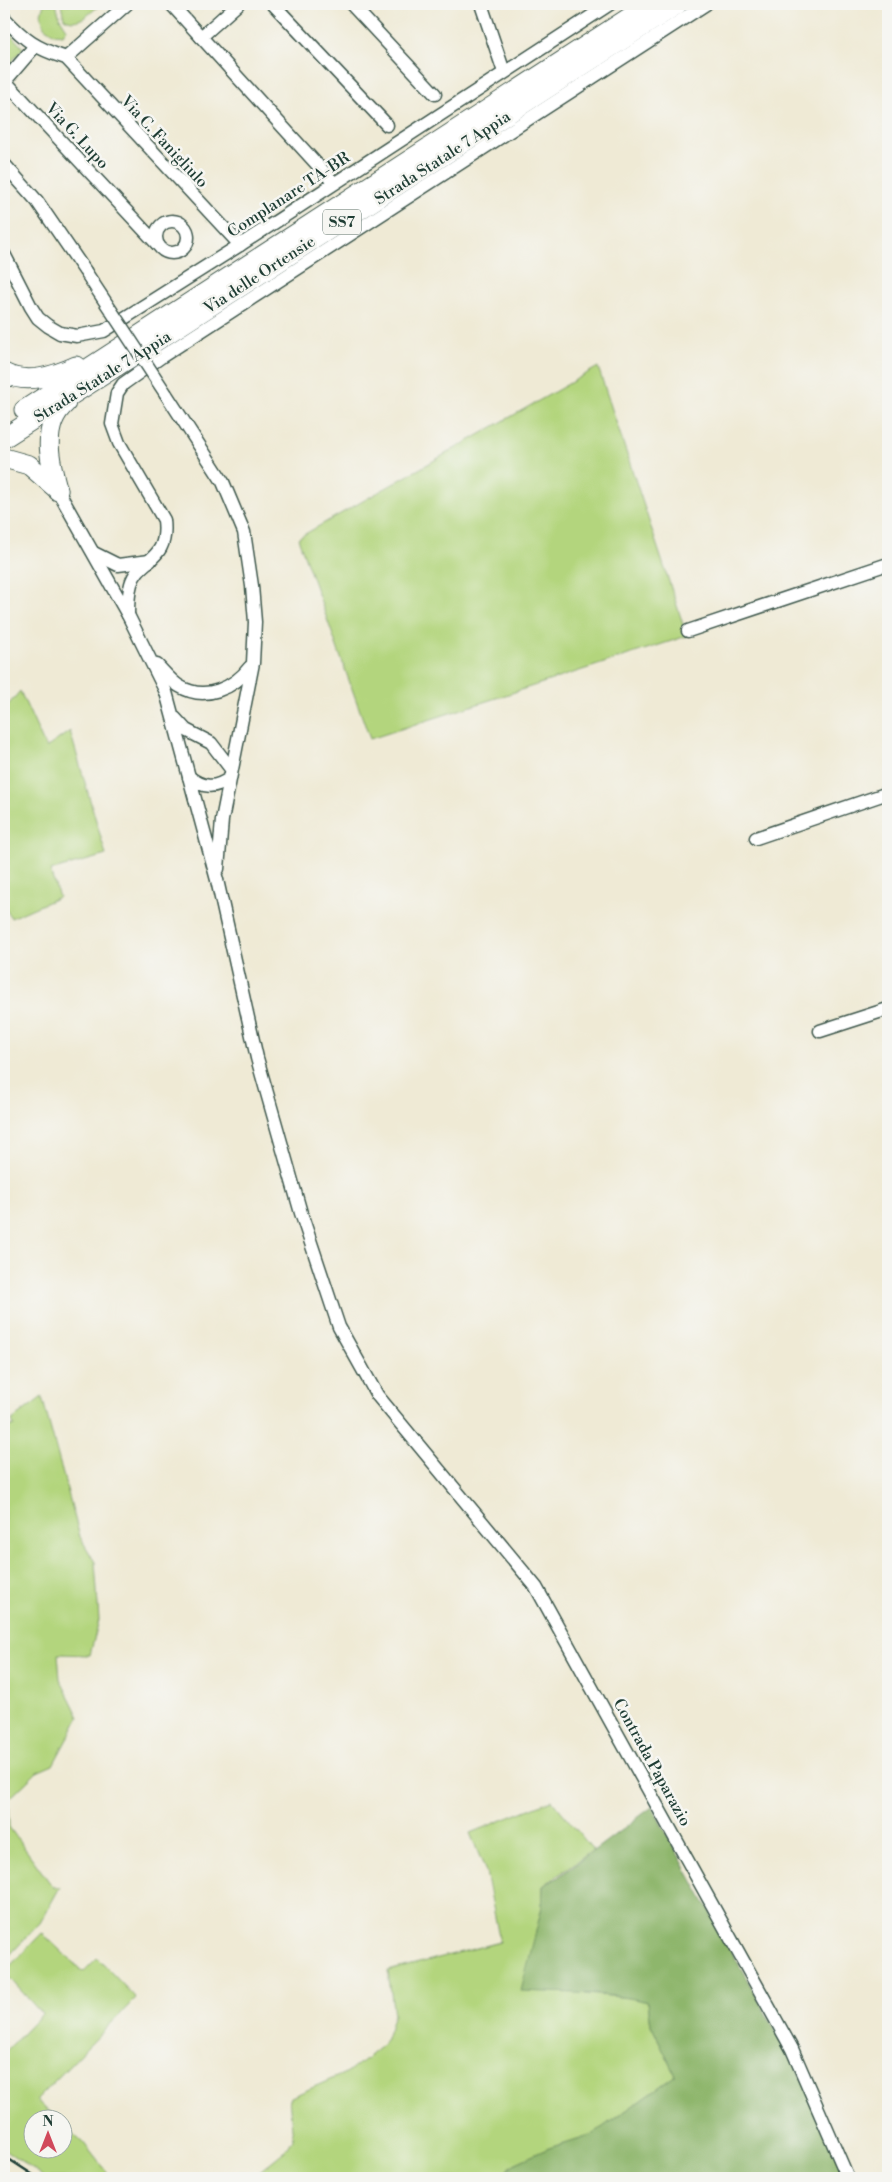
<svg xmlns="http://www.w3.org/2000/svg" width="892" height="2182" viewBox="0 0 892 2182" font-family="'Libre Bodoni',serif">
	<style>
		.green { fill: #b3d57d; stroke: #698958 }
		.forest { fill: #8eb66c; stroke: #567a50 }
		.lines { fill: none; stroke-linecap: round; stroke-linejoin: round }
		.minor-casing { stroke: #3e574c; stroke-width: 15 }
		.highway-casing { stroke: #3e574c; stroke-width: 21 }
		.minor { stroke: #fff; stroke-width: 12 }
		.highway { stroke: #fff; stroke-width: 19 }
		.rail { stroke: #1f3d34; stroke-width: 2.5 }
		.minor-bridge-casing { stroke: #3e574c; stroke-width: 15; stroke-linecap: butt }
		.minor-bridge { stroke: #fff; stroke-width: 12 }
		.labels { text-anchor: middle; stroke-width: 5; stroke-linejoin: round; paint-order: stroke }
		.shield { fill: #f6f6f2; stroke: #60746d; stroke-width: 1 }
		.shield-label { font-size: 15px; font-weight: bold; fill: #1f3d34 }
		.street-label { font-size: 16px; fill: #1f3d34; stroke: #f6f6f2 }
	</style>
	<rect width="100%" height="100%" fill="#f6f6f2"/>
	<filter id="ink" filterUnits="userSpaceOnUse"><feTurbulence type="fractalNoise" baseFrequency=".02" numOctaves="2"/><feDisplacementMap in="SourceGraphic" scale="10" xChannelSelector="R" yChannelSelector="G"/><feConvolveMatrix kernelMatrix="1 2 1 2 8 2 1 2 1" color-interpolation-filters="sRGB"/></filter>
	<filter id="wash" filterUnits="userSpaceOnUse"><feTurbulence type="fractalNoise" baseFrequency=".0096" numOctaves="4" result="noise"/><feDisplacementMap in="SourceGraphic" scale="20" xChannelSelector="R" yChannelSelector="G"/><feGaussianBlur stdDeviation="1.12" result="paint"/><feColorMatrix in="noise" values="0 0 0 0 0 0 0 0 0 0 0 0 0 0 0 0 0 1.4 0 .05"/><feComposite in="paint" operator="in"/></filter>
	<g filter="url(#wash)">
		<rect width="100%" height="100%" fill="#efead5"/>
		<!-- green -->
		<g class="green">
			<path d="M44,4H56L60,18L67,29L63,35L54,34L44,27L41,14Z"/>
			<path d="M61,4H101C90,13 78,27 64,18Z"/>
			<path d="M4,27L23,48L4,71Z"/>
			<path d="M598,367L687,636L370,739L298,538Z"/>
			<path d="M20,691L46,748L70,731L106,855L50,871L59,897L11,918L4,906V710Z"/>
			<path d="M42,1397L80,1537L95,1562L99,1620L90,1655L58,1654L60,1679L79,1717L53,1765L37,1772L8,1800L9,1827L53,1887H60L40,1923L4,1961V1429L14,1425L12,1420Z"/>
			<path d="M552,1800L593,1850L543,1886L542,1906L538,1925L585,1994L632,1998L648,2002L651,2025L676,2075L593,2134L549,2148L514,2164L499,2178H251L287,2149L293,2139L289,2098L350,2071L384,2044L394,2015L388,1971L500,1942L486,1872L470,1833Z"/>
			<path d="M42,1933L83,1972L97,1958L136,1998L36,2100L58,2119L32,2120V2150H62L63,2124L83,2142L111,2178H45L4,2149V2053L42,2014L4,1972Z"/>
		</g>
		<!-- forest -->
		<path class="forest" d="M652,1807L818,2108L846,2178H499L514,2164L549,2148L593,2134L676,2075L651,2025L648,2002C607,1992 563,1993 521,1991L542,1907L543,1886L557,1878Z"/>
	</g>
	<g filter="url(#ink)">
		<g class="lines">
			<!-- minor casing -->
			<g class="minor-casing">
				<g id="minor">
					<path d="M171,4L334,183"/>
					<path d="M273,4L387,125"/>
					<path d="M351,4L435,94"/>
					<path d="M481,4L504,72"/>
					<path d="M4,18C26,41 35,48 66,58L240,245"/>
					<path d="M201,37L238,4"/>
					<path d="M35,46L5,81L158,245"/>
					<path d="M66,58L127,4"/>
					<path d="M4,164L37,201L85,271"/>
					<circle cx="172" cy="237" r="16"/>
					<path d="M4,254L31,307L38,318L48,326L60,333L77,336L104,331L240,245L610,4"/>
					<path d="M166,394L223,482L244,532L252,586L255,622L253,663L222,820L218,869"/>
					<path d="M58,491L128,615L166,692L217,880L257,1058L301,1213L339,1327L377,1395L536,1587L792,2049L848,2178"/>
					<path d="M94,553L118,565L150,561"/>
					<path d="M128,615C128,605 128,594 131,584C139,557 169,563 164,520L119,443L112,424L117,393L123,384L161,357L706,4"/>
					<path d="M688,631L888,564"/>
					<path d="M157,665C164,672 171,681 179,686C205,702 234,688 250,667"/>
					<path d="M175,718L186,730L211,743L231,769"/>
					<path d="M189,777C203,788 215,789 230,778"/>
					<path d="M756,838L888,793"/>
					<path d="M820,1031L888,1009"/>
				</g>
			</g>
			<!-- highway casing -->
			<g class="highway-casing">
				<g id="highway">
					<path d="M4,373C27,385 54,376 76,366"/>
					<path d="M24,410L650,4"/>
					<path d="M4,438L155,342L678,4"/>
					<path d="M4,458L29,465L58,490"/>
					<path d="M58,491C50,463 40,425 66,403"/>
				</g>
			</g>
			<!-- minor -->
			<use href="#minor" class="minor"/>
			<!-- highway -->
			<use href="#highway" class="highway"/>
			<!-- rail -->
			<path class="rail" d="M4,2156L38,2178"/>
			<!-- minor-bridge casing -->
			<g class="minor-bridge-casing">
				<path id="minor-bridge" d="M85,271L166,394"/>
			</g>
			<!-- minor-bridge -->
			<use href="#minor-bridge" class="minor-bridge"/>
		</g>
	</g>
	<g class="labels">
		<!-- shield labels -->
		<rect class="shield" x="323" y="209.5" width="38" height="25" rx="4"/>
		<g class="shield-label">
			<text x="342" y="227">SS7</text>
		</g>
		<!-- street labels -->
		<g class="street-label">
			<text transform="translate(78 135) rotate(47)" y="6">Via G. Lupo</text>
			<text transform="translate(165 141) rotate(47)" y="6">Via C. Fanigliulo</text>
			<text transform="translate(442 157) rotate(-33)" y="6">Strada Statale 7 Appia</text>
			<text transform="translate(288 194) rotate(-33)" y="6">Complanare TA-BR</text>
			<text transform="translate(259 274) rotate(-33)" y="6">Via delle Ortensie</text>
			<text transform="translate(102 376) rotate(-32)" y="6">Strada Statale 7 Appia</text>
			<text transform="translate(653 1762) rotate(61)" y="6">Contrada Paparazio</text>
		</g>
	</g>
	<!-- margin -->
	<rect width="892" height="2182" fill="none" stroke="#f6f6f2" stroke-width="20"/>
	<!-- north arrow -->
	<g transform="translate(48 2134)"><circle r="24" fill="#f6f6f2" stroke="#a0aca6"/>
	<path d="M0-4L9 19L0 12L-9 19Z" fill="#d1495b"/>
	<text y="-8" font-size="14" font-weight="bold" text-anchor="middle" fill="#1f3d34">N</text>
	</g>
</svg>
